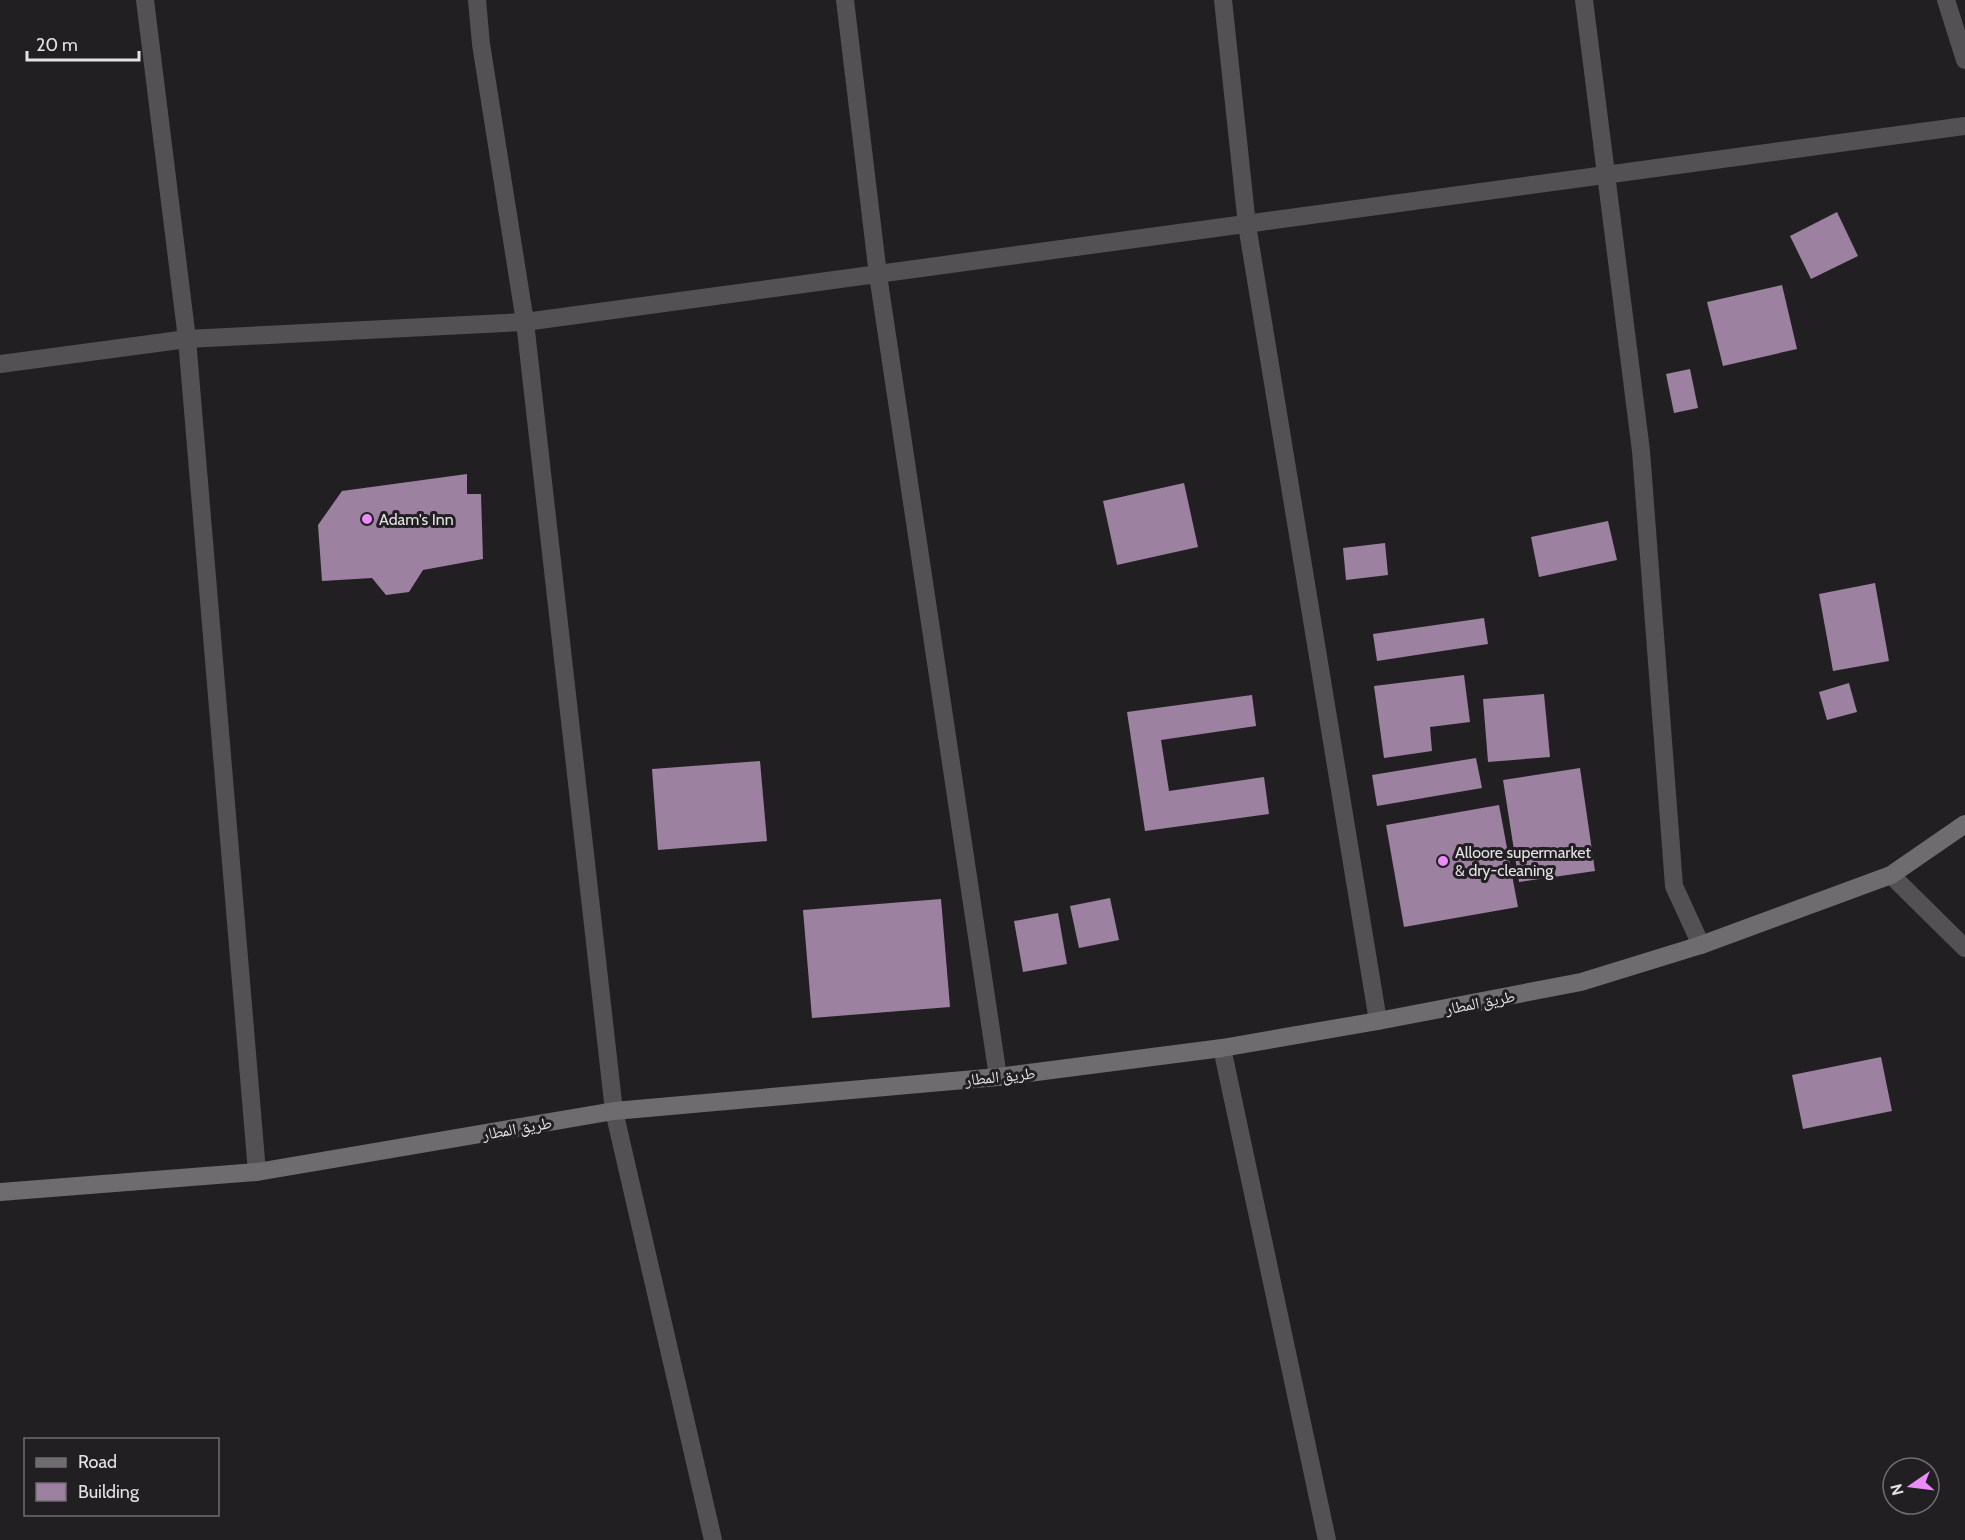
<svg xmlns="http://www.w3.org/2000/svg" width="1965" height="1540" viewBox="0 0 1965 1540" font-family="Cabin,'Noto Naskh Arabic',sans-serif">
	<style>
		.building { fill: #9d81a0 }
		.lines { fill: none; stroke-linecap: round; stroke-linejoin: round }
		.service { stroke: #535153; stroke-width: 18 }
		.minor { stroke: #535153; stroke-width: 18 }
		.secondary { stroke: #6f6c6f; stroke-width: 18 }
		.poi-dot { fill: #ec8cfa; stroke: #221f23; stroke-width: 2 }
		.labels { text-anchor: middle; stroke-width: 6; stroke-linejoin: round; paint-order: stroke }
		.poi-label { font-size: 16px; fill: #e4e2e4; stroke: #221f23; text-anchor: start }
		.street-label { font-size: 16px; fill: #e4e2e4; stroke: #221f23 }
	</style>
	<rect width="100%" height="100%" fill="#221f23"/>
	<!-- building -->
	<g class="building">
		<path d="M1837,212L1858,256L1811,279L1790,236Z"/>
		<path d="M1782,285L1797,349L1723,366L1707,302Z"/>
		<path d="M1690,369L1698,408L1674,413L1666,374Z"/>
		<path d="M467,474V494H481L483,559L423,570L409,592L386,595L372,578L322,581L318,525L342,491Z"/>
		<path d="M1184,483L1198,547L1117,565L1103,501Z"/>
		<path d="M1608,521L1617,560L1539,577L1531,537Z"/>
		<path d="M1385,543L1388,575L1346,580L1343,548Z"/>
		<path d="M1875,583L1889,661L1833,671L1819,594Z"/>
		<path d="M1484,618L1488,644L1377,661L1373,634Z"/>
		<path d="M1464,675L1470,722L1430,727L1432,751L1384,758L1374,686Z"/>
		<path d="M1849,683L1857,712L1827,720L1819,692Z"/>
		<path d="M1544,694L1550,757L1488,762L1483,699Z"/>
		<path d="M1252,695L1256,726L1161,740L1169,791L1264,777L1269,814L1145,831L1127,712Z"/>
		<path d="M1476,758L1482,788L1377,806L1372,775Z"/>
		<path d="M760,761L767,841L658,850L652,769Z"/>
		<path d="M1580,768L1595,871L1519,882L1503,780Z"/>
		<path d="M1499,805L1518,907L1404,927L1386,825Z"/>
		<path d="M1110,898L1119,940L1079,948L1070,906Z"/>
		<path d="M941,899L950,1007L812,1018L803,910Z"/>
		<path d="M1058,913L1067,964L1023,972L1014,921Z"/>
		<path d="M1881,1057L1892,1111L1803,1129L1792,1075Z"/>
	</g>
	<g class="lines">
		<!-- service -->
		<path class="service" d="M1891,875L1965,948"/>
		<!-- minor -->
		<g class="minor">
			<path d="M145,0L187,339L257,1172"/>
			<path d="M477,0L481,44L525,322L614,1111L713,1540"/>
			<path d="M845,0L878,275L998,1077"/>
			<path d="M1223,0L1247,225L1378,1021"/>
			<path d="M1584,0L1641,451L1674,886L1701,945"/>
			<path d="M1946,0L1965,60"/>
			<path d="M0,364L187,339L525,322L1965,126"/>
			<path d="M1222,1048L1327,1540"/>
		</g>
		<!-- secondary -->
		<path class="secondary" d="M0,1192L257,1172L614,1111L998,1077L1222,1048L1378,1021L1581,982L1701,945L1891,875L1965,824"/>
	</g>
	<!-- markers -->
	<g class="poi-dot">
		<circle cx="367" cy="519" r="6"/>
		<circle cx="1443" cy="861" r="6"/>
	</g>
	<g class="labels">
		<!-- poi labels -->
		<g class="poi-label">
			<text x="379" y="525">Adam's Inn</text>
			<text x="1455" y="858">Alloore supermarket<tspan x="1455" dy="18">&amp; dry-cleaning</tspan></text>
		</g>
		<!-- street labels -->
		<g class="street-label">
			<text transform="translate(1480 1002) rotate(-11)" y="6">طريق المطار</text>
			<text transform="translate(1000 1076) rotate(-6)" y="6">طريق المطار</text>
			<text transform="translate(517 1128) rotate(-10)" y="6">طريق المطار</text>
		</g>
	</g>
	<!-- legend -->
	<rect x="24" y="1438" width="195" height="78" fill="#221f23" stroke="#706d70" stroke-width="1.5"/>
	<rect x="36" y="1458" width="30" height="9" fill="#6f6c6f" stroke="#706d70" stroke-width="1.5"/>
	<text x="78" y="1468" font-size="18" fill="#e4e2e4">Road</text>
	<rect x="36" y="1483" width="30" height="18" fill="#9d81a0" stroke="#706d70" stroke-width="1.5"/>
	<text x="78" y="1498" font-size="18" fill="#e4e2e4">Building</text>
	<!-- north arrow -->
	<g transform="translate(1911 1486) rotate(256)"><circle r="28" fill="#221f23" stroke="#706d70" stroke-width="1.5"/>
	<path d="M0-4.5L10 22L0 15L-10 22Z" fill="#ec8cfa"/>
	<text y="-9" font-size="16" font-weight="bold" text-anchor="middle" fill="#e4e2e4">N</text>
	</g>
	<!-- scale -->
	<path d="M27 51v9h112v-9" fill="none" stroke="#e4e2e4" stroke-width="3"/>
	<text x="36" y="51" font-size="18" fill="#e4e2e4" stroke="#221f23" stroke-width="4.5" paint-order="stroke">20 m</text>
</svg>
